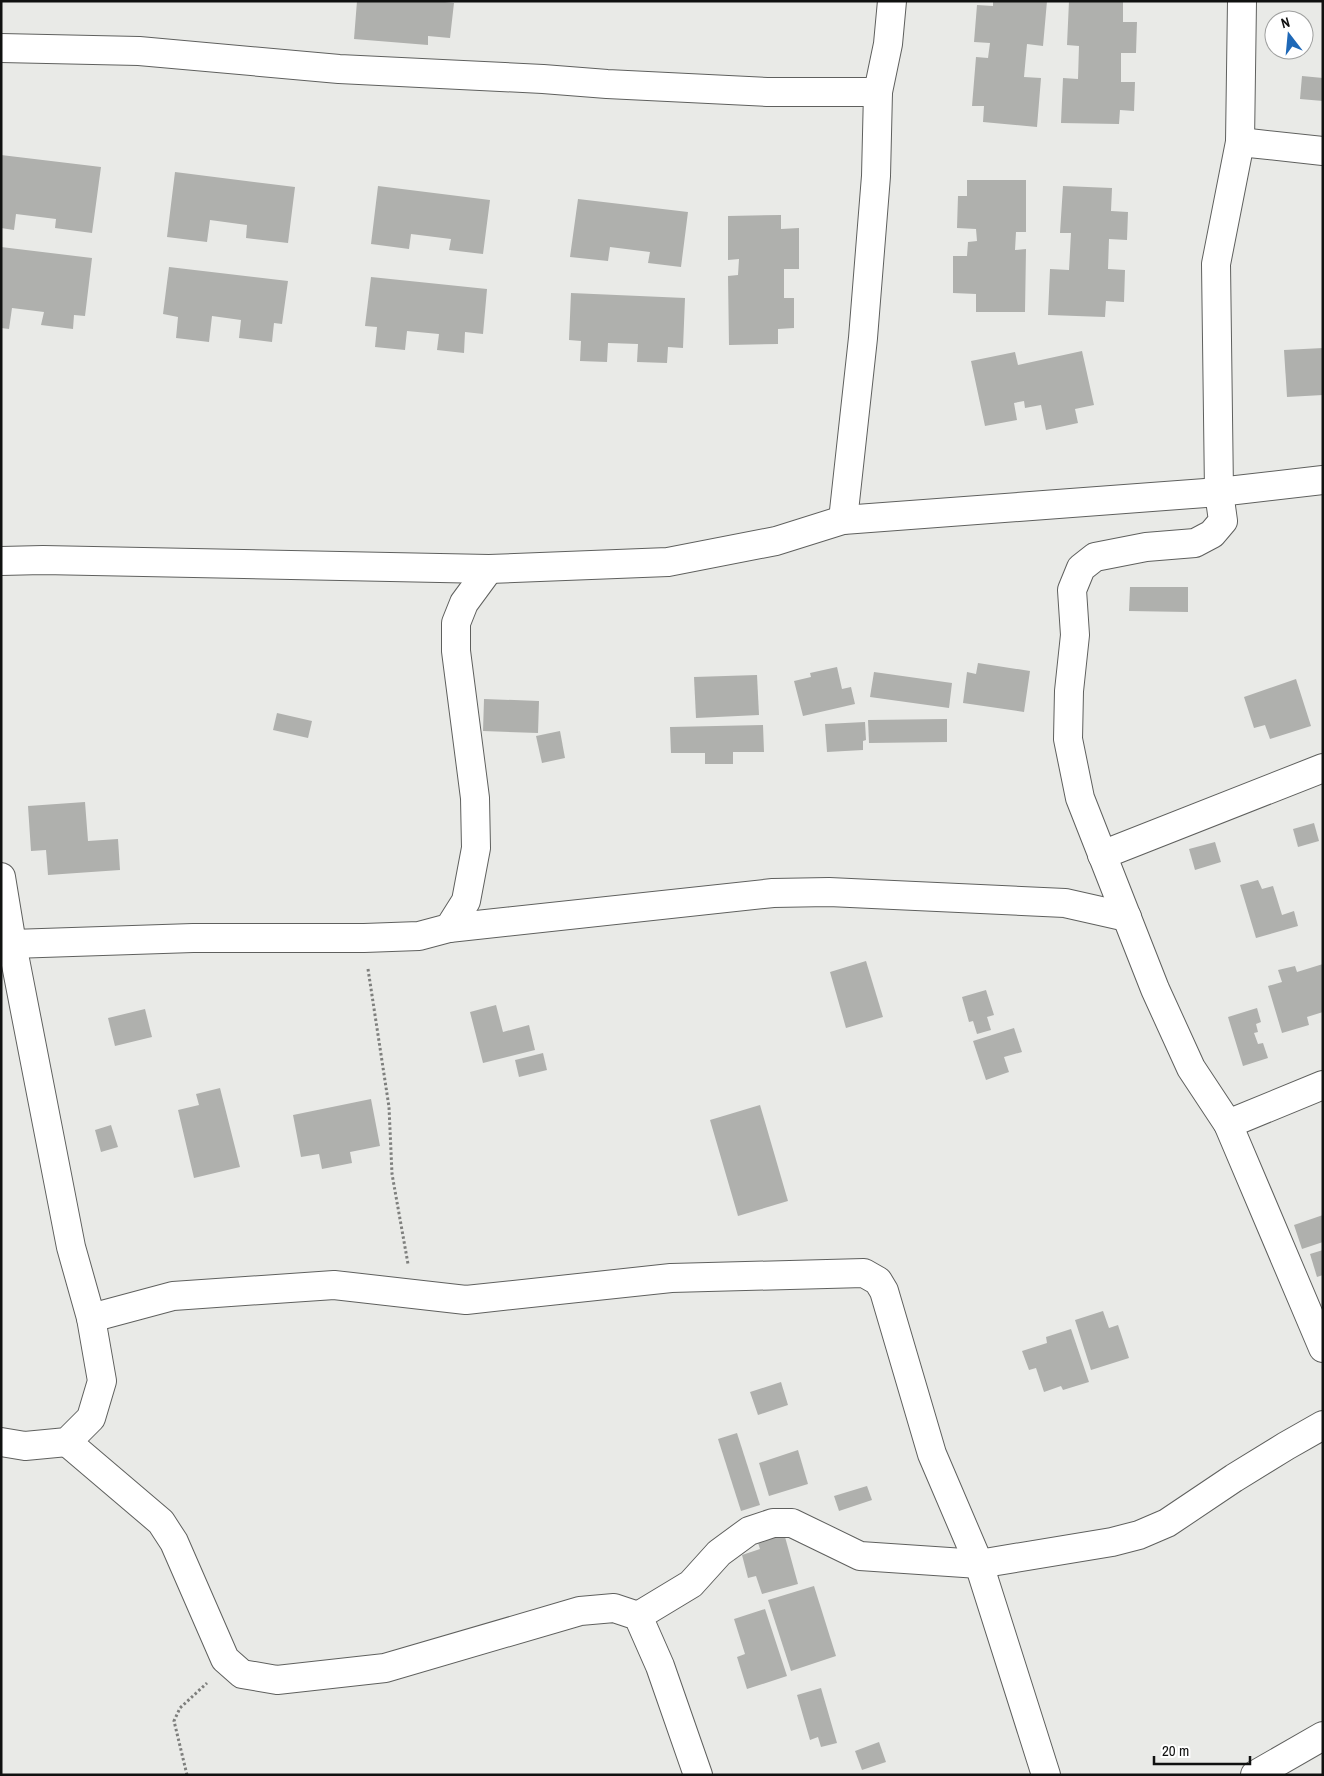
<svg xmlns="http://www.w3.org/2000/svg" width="1324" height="1776" viewBox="0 0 1324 1776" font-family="'Archivo Narrow',sans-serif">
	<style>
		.building { fill: #afb0ad }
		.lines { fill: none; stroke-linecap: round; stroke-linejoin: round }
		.minor-casing { stroke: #5f605e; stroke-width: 30 }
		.path { stroke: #7e7f7d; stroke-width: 3; stroke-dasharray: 2.5 2.5; stroke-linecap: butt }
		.minor { stroke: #fff; stroke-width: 28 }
	</style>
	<rect width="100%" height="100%" fill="#e9eae7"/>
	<!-- building -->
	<g class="building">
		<path d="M357,1H436L454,3L450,38L428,36V45L354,39Z"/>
		<path d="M993,1H1047L1043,46L1027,44L1024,77L1041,78L1037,127L983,122L984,106H972L976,57L988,58L990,43L974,42L977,5L993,6Z"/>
		<path d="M1069,1H1123V22H1137L1136,53H1121V82H1135L1134,111L1120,110L1119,124L1061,123L1063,78L1078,79L1079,46L1067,45Z"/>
		<path d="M1302,76L1323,78V101L1300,99Z"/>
		<path d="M1,155L101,167L92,233L55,228L56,219L16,214L14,230L1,228Z"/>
		<path d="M175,172L295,187L288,243L246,238L247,225L210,220L207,242L167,237Z"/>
		<path d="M967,180H1026V232H1016L1015,250L1026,249L1025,312H976V294L953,293V256H967L968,242L977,241L976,229L957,228L958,196H967Z"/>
		<path d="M378,186L490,200L483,254L449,250L451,239L411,234L409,249L371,244Z"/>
		<path d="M1063,186L1112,188L1111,211L1128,212L1127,240L1109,239L1108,269L1125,270L1124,302L1106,301L1105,317L1048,315L1050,269L1069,270L1071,233H1060Z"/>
		<path d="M578,199L688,212L681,267L648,263L650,252L610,247L608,261L570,257Z"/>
		<path d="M781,215V229L799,228V269H784V298H794V328L778,329V344L729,345L728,276L738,275L739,259L728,260V216Z"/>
		<path d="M1,247L92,258L85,316L74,315L73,329L41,325L44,312L12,308L9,329L1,328Z"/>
		<path d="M169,267L288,281L282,324L274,323L272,342L239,338L241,320L212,316L209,342L176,338L178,317L163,314Z"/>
		<path d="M371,277L487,289L483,334L465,332L464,353L437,350L439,334L407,331L405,350L375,347L377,327L365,326Z"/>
		<path d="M571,293L685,298L683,348L668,347L667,363L637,362L638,344L608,343L607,362L580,361L581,341L569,340Z"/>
		<path d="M1323,348V395L1287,397L1284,350Z"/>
		<path d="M1082,351L1094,405L1075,409L1078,423L1046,430L1041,405L1025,408L1024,401L1014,403L1017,420L985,426L971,361L1015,352L1018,365Z"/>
		<path d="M1130,587H1188V612L1129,611Z"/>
		<path d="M978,663L1030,671L1024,712L963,703L967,672L976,674Z"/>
		<path d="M837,667L842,689L851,687L855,704L803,716L794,681L811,677L810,673Z"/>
		<path d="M874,672L952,683L949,708L870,697Z"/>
		<path d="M757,675L759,715L696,718L694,677Z"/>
		<path d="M1296,679L1311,726L1270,739L1265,725L1254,728L1244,697Z"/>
		<path d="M484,699L539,701L538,733L483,731Z"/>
		<path d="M277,713L312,721L308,738L273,730Z"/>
		<path d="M947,719V742L869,743L868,720Z"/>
		<path d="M865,722L866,740L863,741V750L827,752L825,724Z"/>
		<path d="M763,725L764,752H733V764H705V753H671L670,727Z"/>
		<path d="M560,731L565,758L542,763L536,736Z"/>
		<path d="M85,802L88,841L118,839L120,870L48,875L46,850L31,851L28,806Z"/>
		<path d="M1314,823L1319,841L1298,847L1293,829Z"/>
		<path d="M1215,842L1221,862L1195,870L1189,849Z"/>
		<path d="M1258,880L1262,889L1273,886L1282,915L1294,911L1298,926L1256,938L1240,885Z"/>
		<path d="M866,961L883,1017L846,1028L830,972Z"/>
		<path d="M1323,964V1012L1307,1017L1309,1025L1282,1033L1268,986L1282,982L1278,970L1295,966L1297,972Z"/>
		<path d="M986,990L994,1015L987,1017L991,1030L977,1034L973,1021L969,1022L962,997Z"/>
		<path d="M496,1005L503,1032L529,1025L535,1050L483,1063L470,1012Z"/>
		<path d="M1257,1008L1261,1022L1256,1024L1258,1032L1254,1033L1258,1044L1263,1043L1268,1058L1243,1066L1228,1017Z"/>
		<path d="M145,1009L152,1037L115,1046L108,1018Z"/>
		<path d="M1014,1028L1022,1052L1004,1057L1009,1072L986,1080L973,1041Z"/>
		<path d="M543,1053L547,1070L519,1077L515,1060Z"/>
		<path d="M220,1088L240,1167L194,1178L178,1110L199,1105L196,1094Z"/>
		<path d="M371,1099L380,1146L350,1152L352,1163L322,1169L319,1154L301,1157L293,1115Z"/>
		<path d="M760,1105L788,1201L738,1216L710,1120Z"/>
		<path d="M111,1125L118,1147L101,1152L95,1130Z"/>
		<path d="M1323,1215V1242L1302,1249L1294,1225Z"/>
		<path d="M1323,1250V1275L1317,1277L1310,1254Z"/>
		<path d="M1103,1311L1109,1328L1118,1325L1129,1358L1091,1370L1075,1320Z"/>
		<path d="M1071,1329L1089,1382L1063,1390L1061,1386L1044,1392L1036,1368L1029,1370L1022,1351L1047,1343L1046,1337Z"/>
		<path d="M781,1382L788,1405L758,1415L750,1392Z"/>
		<path d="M737,1433L760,1505L741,1511L718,1439Z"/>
		<path d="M798,1450L808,1484L769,1496L759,1463Z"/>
		<path d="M867,1486L872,1500L839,1511L834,1496Z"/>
		<path d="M782,1526L798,1584L762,1594L756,1576L748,1578L742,1555L760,1549L755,1533Z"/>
		<path d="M814,1586L836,1656L791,1671L768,1600Z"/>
		<path d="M765,1609L787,1676L747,1689L737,1657L745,1654L734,1619Z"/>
		<path d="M821,1688L837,1743L821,1747L818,1737L810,1740L797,1695Z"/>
		<path d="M879,1742L886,1762L862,1770L855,1751Z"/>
	</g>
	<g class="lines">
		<!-- minor casing -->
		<g class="minor-casing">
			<g id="minor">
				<path d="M1242,1L1240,142L1216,264L1219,492L1223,521L1212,534L1195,543L1146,547L1095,557L1081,568L1072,590L1075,635L1069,691L1068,739L1080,798L1155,989L1191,1068L1228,1124L1323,1348"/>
				<path d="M1,48L139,51L339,69L543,79L607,84L767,92H878"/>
				<path d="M1240,142L1323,151"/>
				<path d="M843,520L863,338L876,176L878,92L888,44L892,1"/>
				<path d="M1,561L43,560L489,569L668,562L776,541L843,520L1219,492L1323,480"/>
				<path d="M1102,855L1323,768"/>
				<path d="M1,877L12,944L71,1247L91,1318L102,1381L91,1418L67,1442L25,1446L1,1442"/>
				<path d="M449,928L773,893L829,892L1065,903L1127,917"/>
				<path d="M12,944L193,938H364L419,936L449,928L466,901L476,848L475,798L456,651V623L464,603L489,569"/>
				<path d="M1228,1124L1323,1085"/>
				<path d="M91,1318L173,1296L334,1285L466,1300L671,1278L864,1273L878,1281L884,1291L932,1454L979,1564L1046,1775"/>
				<path d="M67,1442L161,1522L174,1542L225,1659L242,1674L277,1680L385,1668L580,1611L614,1608L638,1616L660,1666L698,1775"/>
				<path d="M638,1616L691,1584L719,1553L749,1531L773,1523H792L860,1556L979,1564L1112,1542L1139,1535L1167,1523L1234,1478L1286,1446L1323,1425"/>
				<path d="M1255,1775L1323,1736"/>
			</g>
		</g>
		<!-- path -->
		<g class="path">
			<path d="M368,969L389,1107L392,1174L408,1264"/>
			<path d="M187,1775L174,1721L180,1708L207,1683"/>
		</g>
		<!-- minor -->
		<use href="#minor" class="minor"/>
	</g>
	<!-- border -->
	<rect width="1324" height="1776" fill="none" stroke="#101110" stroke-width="5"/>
	<!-- north arrow -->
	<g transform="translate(1289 35) rotate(344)"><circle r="24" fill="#ffffff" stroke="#9fa09f"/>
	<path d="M0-4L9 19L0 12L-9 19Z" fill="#1e68b7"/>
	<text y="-8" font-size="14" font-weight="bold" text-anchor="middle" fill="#101110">N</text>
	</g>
	<!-- scale -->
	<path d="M1154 1756v8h96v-8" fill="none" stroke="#101110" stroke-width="2.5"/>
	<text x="1162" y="1756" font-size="15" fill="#101110" stroke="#ffffff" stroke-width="4" paint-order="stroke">20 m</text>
</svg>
